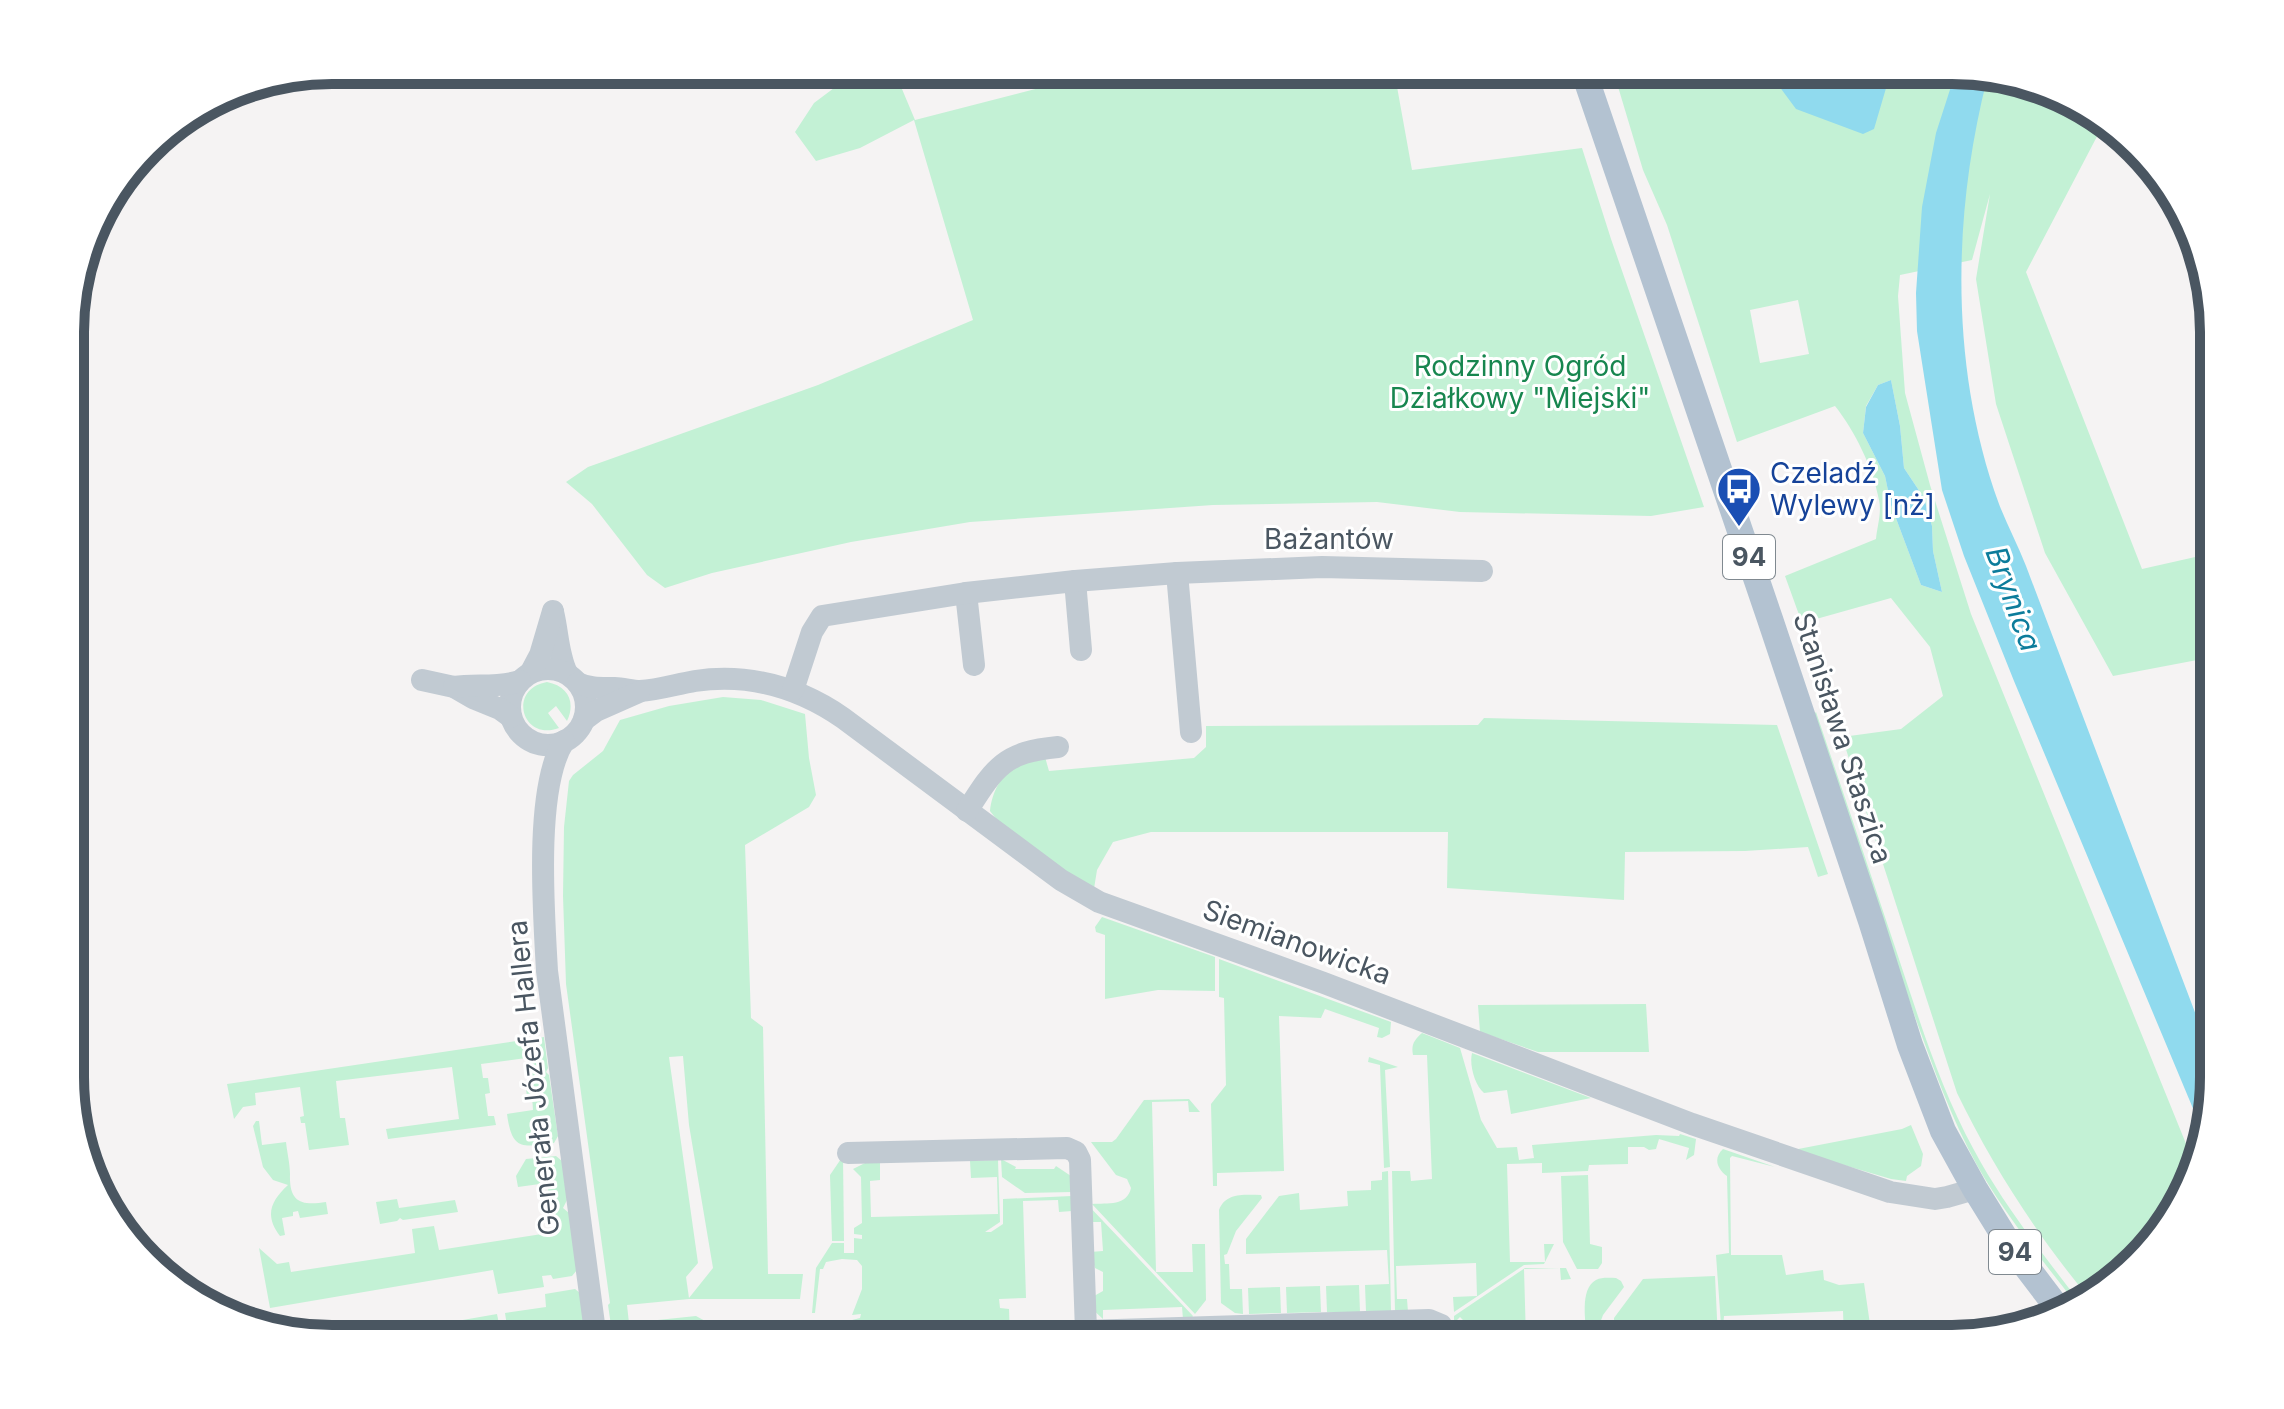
<svg xmlns="http://www.w3.org/2000/svg" width="2284" height="1409" viewBox="0 0 2284 1409" font-family="Inter,sans-serif">
	<style>
		.green { fill: #c3f1d5; fill-rule: evenodd }
		.water { fill: #90daee }
		.lines { fill: none; stroke-linecap: round; stroke-linejoin: round }
		.minor { stroke: #c1cad2; stroke-width: 22 }
		.major { stroke: #b3c2d1; stroke-width: 26 }
		.labels { text-anchor: middle; stroke-width: 6; stroke-linejoin: round; paint-order: stroke }
		.shield { fill: #fff; stroke: #808990; stroke-width: 2 }
		.shield-label { font-size: 26px; font-weight: bold; fill: #4a5661 }
		.park-label { font-size: 28px; fill: #17864f; stroke: #fff }
		.transit-label { font-size: 28px; fill: #164399; stroke: #fff; text-anchor: start }
		.street-label { font-size: 28px; fill: #4a5661; stroke: #fff }
		.water-label { font-size: 30px; font-style: italic; fill: #0c7c9b; stroke: #fff }
		.rim { fill: none; stroke: #4a5661; stroke-width: 10 }
	</style>
	<rect width="100%" height="100%" fill="#f5f3f3"/>
	<!-- green -->
	<g class="green">
		<path d="M858,70H894L915,120L1109,70H1394L1412,170L1582,148L1611,239L1704,507L1651,516L1460,512L1377,502L1213,505L970,522L851,542L712,573L665,588L647,575L592,504L566,482L588,467L818,385L973,320L914,120L860,148L816,161L795,132L814,103Z"/>
		<path d="M1613,70H1952L2083,105L2103,125L2026,272L2142,569L2213,553V657L2113,676L2045,553L1996,404L1976,279L1990,194L1972,260L1900,275L1898,296L1905,393L1930,485L1971,614L2193,1161L2179,1208L2089,1298C2037,1235 1993,1167 1957,1093L1842,737L1901,729L1943,696L1930,647L1891,598L1802,623L1785,576L1876,539C1877,527 1882,512 1879,500C1873,468 1855,431 1835,406L1737,442L1667,225L1643,170ZM1798,300L1809,354L1760,363L1750,310ZM1891,380L1900,426L1904,468L1924,498L1932,526L1933,551L1942,592L1921,585L1891,505L1885,476L1863,433L1866,406L1878,385Z"/>
		<path d="M547,682C568,686 576,702 567,721L556,706L548,713L559,728C522,742 507,689 547,682Z"/>
		<path d="M723,697L761,700L805,714L809,758L816,795L809,807L745,845L751,1018L763,1027L768,1274H803L800,1299H689L627,1305L629,1323L696,1316L707,1322L701,1339H613L608,1305L610,1303L566,984L563,896L564,827L569,781L573,775L603,751L620,720L669,706ZM683,1056L689,1125L713,1268L689,1298L686,1277L698,1263L669,1057Z"/>
		<path d="M1816,712C1843,792 1870,872 1897,953C1919,1019 1940,1088 1974,1150C2004,1206 2043,1254 2081,1304L2077,1305C2043,1261 2006,1216 1978,1167C1947,1111 1928,1052 1906,992C1874,901 1844,808 1813,715Z"/>
		<path d="M1484,718L1777,725L1828,874L1818,877L1808,847L1745,851L1625,852L1624,900L1447,888L1448,832H1151L1113,842L1097,870L1093,895L997,820L990,811C992,792 1002,772 1020,763C1027,759 1037,759 1045,757L1049,771L1194,758L1206,747V726L1478,725Z"/>
		<path d="M1102,917L1215,957V991L1158,990L1105,999V935L1096,932L1095,927Z"/>
		<path d="M1219,959L1391,1022L1390,1034L1382,1038L1377,1037L1379,1028L1325,1009L1321,1018L1279,1016L1284,1171L1217,1173V1186H1213L1211,1104L1226,1085L1224,998L1219,997Z"/>
		<path d="M1646,1004L1649,1052H1538L1480,1032L1478,1005Z"/>
		<path d="M1422,1033L1460,1048L1481,1120L1497,1148L1517,1147L1519,1160L1534,1158L1532,1145L1656,1135L1679,1136L1680,1134L1696,1139L1694,1155L1686,1160L1689,1148L1659,1139L1656,1149L1649,1150L1644,1147H1628V1164L1589,1165L1588,1171L1542,1173V1163L1507,1164L1510,1262H1545L1544,1244H1554L1544,1264L1524,1265L1454,1312L1453,1297L1477,1296L1476,1263L1396,1266L1397,1299H1407L1408,1312H1395L1392,1171H1410L1411,1181L1432,1179L1427,1055H1413C1411,1045 1414,1040 1422,1033Z"/>
		<path d="M544,1037L548,1068L546,1072L549,1075L558,1136L554,1143C522,1147 512,1151 507,1114L533,1110L532,1096H527L526,1089L530,1088L526,1058L481,1064L483,1078H488L490,1093L485,1094L488,1116H494L496,1125L388,1139L386,1129L459,1119L452,1067L336,1081L340,1118H345L349,1145L309,1150L305,1123H301L300,1117L304,1116L300,1087L255,1093L256,1105L243,1107L234,1119L227,1084Z"/>
		<path d="M1472,1053L1591,1098L1511,1114L1507,1090L1484,1093C1475,1086 1469,1065 1472,1053Z"/>
		<path d="M1369,1057L1398,1067L1385,1070L1390,1167L1384,1168L1380,1065L1368,1062Z"/>
		<path d="M1189,1099L1200,1112H1189L1188,1101L1152,1102L1156,1272H1193L1192,1244H1205L1206,1300L1195,1314L1092,1204C1108,1203 1127,1206 1131,1188L1127,1179L1116,1175L1091,1142H1112L1116,1139L1144,1100Z"/>
		<path d="M256,1121H259L262,1145L286,1142C287,1152 290,1164 290,1174C289,1202 301,1206 326,1202L328,1214L300,1218L298,1211L293,1212V1216L282,1218L285,1235L280,1236C264,1215 271,1201 288,1185L273,1180L263,1167L253,1126Z"/>
		<path d="M1911,1125L1923,1154L1921,1166L1907,1176L1906,1181L1891,1179L1793,1150L1902,1129Z"/>
		<path d="M1723,1149L1775,1167L1732,1156L1730,1158L1731,1255H1782L1786,1275L1823,1270L1824,1280L1839,1285L1864,1283L1872,1338L1844,1339L1843,1311L1724,1316L1722,1339L1716,1255L1729,1253L1727,1176C1717,1169 1713,1158 1723,1149Z"/>
		<path d="M556,1156L562,1161L567,1200L563,1208L569,1213L577,1270L572,1276L553,1279L551,1275L542,1276L544,1287L498,1294L493,1270L270,1308L259,1248L277,1264L289,1262L291,1272L415,1253L412,1229L434,1226L439,1250L555,1232L547,1183L518,1187L516,1176L526,1159Z"/>
		<path d="M843,1156L844,1241H832L830,1175Z"/>
		<path d="M1001,1159L1016,1167L1015,1169H1054L1056,1166L1071,1176L1072,1192L1025,1193L1002,1177Z"/>
		<path d="M998,1160L1000,1222L985,1232H991L1003,1224V1199L1072,1196V1211L1059,1212L1058,1200L1023,1201L1026,1298L999,1299L1000,1308L1009,1309L1010,1339H846L848,1321L860,1318L861,1314L852,1315L862,1289V1266L857,1260L842,1259L826,1262L823,1269H820L815,1313H812L816,1268L832,1243H844V1253H854V1238L862,1239V1235L854,1234V1228L862,1223L861,1177L853,1169L865,1163H880V1180L870,1181L871,1217L998,1214L997,1177L971,1178L970,1161Z"/>
		<path d="M1388,1171L1391,1311L1366,1312L1365,1285L1389,1284L1387,1250L1246,1254V1239L1279,1196L1299,1193L1300,1210L1348,1206L1347,1191L1371,1190V1181L1382,1180V1172Z"/>
		<path d="M1588,1175L1590,1244L1602,1247V1263L1598,1269H1577L1563,1242L1561,1176Z"/>
		<path d="M1261,1195L1262,1198L1236,1231L1227,1254L1224,1255L1225,1264H1229L1230,1289H1242L1243,1314L1235,1313L1221,1303L1219,1210C1226,1192 1245,1195 1261,1195Z"/>
		<path d="M397,1199L399,1208L455,1200L458,1212L403,1220L400,1218L397,1221L380,1224L376,1202Z"/>
		<path d="M1086,1203L1193,1316L1191,1319H1183L1182,1307L1103,1310V1319L1089,1306L1094,1296L1103,1291V1272L1095,1268L1090,1252L1103,1251L1101,1222H1086Z"/>
		<path d="M1525,1268H1566L1571,1279L1561,1280L1560,1268L1524,1269L1526,1339H1467V1324L1460,1317L1454,1323V1316Z"/>
		<path d="M1715,1276L1718,1339L1716,1332L1614,1337V1318L1643,1279Z"/>
		<path d="M1616,1278L1621,1281L1624,1287L1603,1315L1594,1339H1587C1586,1323 1579,1289 1596,1280C1602,1277 1609,1278 1616,1278Z"/>
		<path d="M1359,1285L1360,1312H1327L1326,1286Z"/>
		<path d="M1320,1286L1321,1312L1287,1313L1286,1287Z"/>
		<path d="M1280,1287L1281,1313L1249,1314L1248,1288Z"/>
		<path d="M575,1289L580,1293L586,1339H509L505,1313L546,1307L545,1294Z"/>
		<path d="M497,1314L502,1339H459L457,1321Z"/>
	</g>
	<!-- water -->
	<g class="water">
		<path d="M1777,70H1901L1889,78L1874,129L1863,134L1796,109L1779,86Z"/>
		<path d="M1956,71L1987,79C1952,217 1950,369 1999,504C2007,525 2018,545 2026,566L2213,1060V1093L2202,1130L2014,681L1964,556L1942,490L1917,331L1916,293L1922,207L1936,133Z"/>
		<path d="M1891,380L1900,426L1904,468L1924,498L1932,526L1933,551L1942,592L1921,585L1891,505L1885,476L1863,433L1866,407L1878,385Z"/>
	</g>
	<g class="lines">
		<!-- minor -->
		<g class="minor">
			<path d="M1177,573L1191,732"/>
			<path d="M1075,581L1081,650"/>
			<path d="M966,593L974,665"/>
			<path d="M553,612C558,632 558,655 567,673"/>
			<circle cx="548" cy="707" r="38"/>
			<path d="M531,672L540,655L553,611"/>
			<path d="M422,680L454,687L473,698L500,709L511,717"/>
			<path d="M578,683C590,689 602,688 615,688C623,688 632,691 640,691C658,690 677,684 695,681C750,673 798,687 843,718L1061,880L1099,902L1324,983L1692,1124L1890,1192L1935,1199L1947,1197L1975,1189"/>
			<path d="M454,687C476,684 499,688 520,681"/>
			<path d="M793,690L812,632L822,616L966,593L1075,581L1177,573L1322,567L1482,571"/>
			<path d="M584,720L596,711L639,692"/>
			<path d="M564,741C534,788 544,915 547,971L596,1339"/>
			<path d="M967,811C995,767 1004,752 1058,747"/>
			<path d="M848,1153L1067,1148L1076,1152L1080,1160L1086,1331L1429,1320L1441,1325L1446,1339"/>
		</g>
		<!-- major -->
		<path class="major" d="M1583,70L1770,619L1871,921L1910,1045L1943,1131L1975,1189L2009,1244L2060,1311"/>
	</g>
	<!-- icons -->
	<defs>
		<g id="bus-pin" transform="scale(2.3)"><path d="M0 17L-7.5 6A9.5 9.5 0 1 1 7.5 6Z" fill="#1a4fb4" stroke="#fff"/><path d="M-5-6H5V4H4V6H2V4H-2V6H-4V4H-5ZM-3.5-4V0h7V-4ZM-3.5 1.2v1.5H-2V1.2ZM2 1.2v1.5H3.5V1.2Z" fill="#fff"/></g>
	</defs>
	<g fill-rule="evenodd">
		<use href="#bus-pin" x="1739" y="489"/>
	</g>
	<g class="labels">
		<!-- shield labels -->
		<g class="shield">
			<rect x="1723" y="535" width="52" height="44" rx="6"/>
			<rect x="1989" y="1230" width="52" height="44" rx="6"/>
		</g>
		<g class="shield-label">
			<text x="1749" y="566">94</text>
			<text x="2015" y="1261">94</text>
		</g>
		<!-- park labels -->
		<g class="park-label">
			<text x="1520" y="376">Rodzinny Ogród<tspan x="1520" dy="32">Działkowy "Miejski"</tspan></text>
		</g>
		<!-- transit labels -->
		<g class="transit-label">
			<text x="1770" y="483">Czeladź<tspan x="1770" dy="32">Wylewy [nż]</tspan></text>
		</g>
		<!-- street labels -->
		<g class="street-label">
			<text x="1329" y="549">Bażantów</text>
			<text transform="translate(1843 738) rotate(72)" y="10">Stanisława Staszica</text>
			<text transform="translate(1297 942) rotate(20)" y="10">Siemianowicka</text>
			<text transform="translate(533 1078) rotate(-96)" y="10">Generała Józefa Hallera</text>
		</g>
		<!-- water labels -->
		<g class="water-label">
			<text transform="translate(2013 599) rotate(70)" y="10">Brynica</text>
		</g>
	</g>
	<!-- crop -->
	<path d="M0 0H2284V1409H0ZM332 84H1952A248 248 0 0 1 2200 332V1077A248 248 0 0 1 1952 1325H332A248 248 0 0 1 84 1077V332A248 248 0 0 1 332 84Z" fill="#fff" fill-rule="evenodd"/>
	<path class="rim" d="M332 84H1952A248 248 0 0 1 2200 332V1077A248 248 0 0 1 1952 1325H332A248 248 0 0 1 84 1077V332A248 248 0 0 1 332 84Z"/>
</svg>
